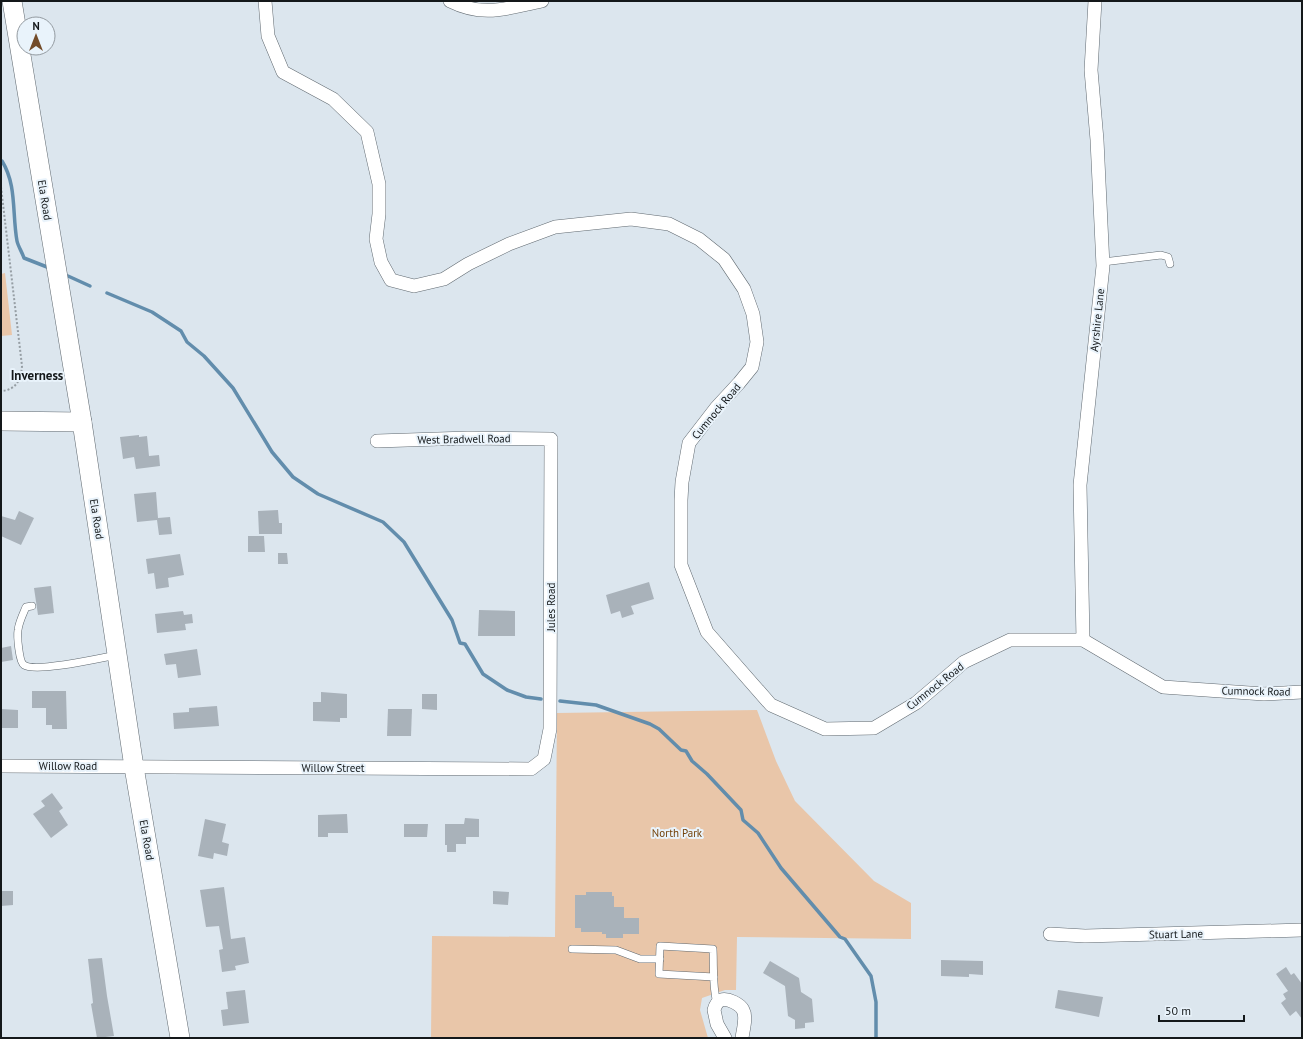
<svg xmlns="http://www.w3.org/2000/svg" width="1303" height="1039" viewBox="0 0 1303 1039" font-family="'PT Sans',sans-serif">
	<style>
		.green { fill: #e9c6a9 }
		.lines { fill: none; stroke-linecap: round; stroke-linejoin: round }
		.stream { stroke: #628dac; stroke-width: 3.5 }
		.building { fill: #a9b2ba }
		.lane-casing { stroke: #606970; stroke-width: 8 }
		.street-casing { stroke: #606970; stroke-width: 14 }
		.secondary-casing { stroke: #606970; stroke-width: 20 }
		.path { stroke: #969ea4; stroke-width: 2; stroke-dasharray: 2 2; stroke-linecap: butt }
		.lane { stroke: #fff; stroke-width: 7 }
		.street { stroke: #fff; stroke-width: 13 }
		.secondary { stroke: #fff; stroke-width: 19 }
		.labels { text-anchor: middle; stroke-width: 4; stroke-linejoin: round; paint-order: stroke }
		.street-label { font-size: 11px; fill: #14181a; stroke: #e9f3fb }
		.park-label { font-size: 11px; fill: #734109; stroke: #e9f3fb }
		.quarter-label { font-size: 13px; font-weight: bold; fill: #14181a; stroke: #e9f3fb }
	</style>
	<rect width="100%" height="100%" fill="#dce6ee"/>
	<!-- green -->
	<g class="green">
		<path d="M5,273L12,335L1,336V274Z"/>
		<path d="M757,710L776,761L795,801L874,881L911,903V939L737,937L736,990H725L702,998L700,1010L708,1038H431L432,936L555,937L557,713Z"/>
	</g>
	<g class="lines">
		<!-- stream -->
		<g class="stream">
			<path d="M2,161C17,185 12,214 17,241C18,246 22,252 24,258L47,267"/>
			<path d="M68,276L90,286"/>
			<path d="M107,293L152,312L181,331L187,342L204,356L233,388L272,452L293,477L318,494L383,522L404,542L452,620L460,643L465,644L483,674L507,690L526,697L541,699"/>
			<path d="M560,701L596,705L650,724L659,729L681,750L686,751L692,761L707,774L741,810L743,820L758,833L781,868L840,937L845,939L871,976L876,1002V1038"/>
		</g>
	</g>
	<!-- building -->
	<g class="building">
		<path d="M139,435V437L147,436L149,456L159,455L160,466L136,469L134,457L123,459L120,437Z"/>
		<path d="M156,492L158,518L170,517L172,534L159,535L157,520L137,522L134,494Z"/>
		<path d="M278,510L279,523H282V534H259L258,511Z"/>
		<path d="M19,511L34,518L21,545L1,536V516L15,520Z"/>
		<path d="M248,536H264L265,552H248Z"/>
		<path d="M278,553H287L288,564H278Z"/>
		<path d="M180,554L184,575L168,578L169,587L156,589L154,573L148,574L146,559Z"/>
		<path d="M649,582L654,599L631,606L634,614L622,618L620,611L611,614L606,595Z"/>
		<path d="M51,586L54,613L38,615L34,588Z"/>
		<path d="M479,610L515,611V636H478Z"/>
		<path d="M183,611L184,615L192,614L193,623L185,624L186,630L157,633L155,614Z"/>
		<path d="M11,646L13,660L1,662V648Z"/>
		<path d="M197,649L201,675L178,678L176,664L166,665L164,654Z"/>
		<path d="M32,691H66L67,729H52V725H46V708H32Z"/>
		<path d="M321,692L347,694V718H340V722L313,721V702H321Z"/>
		<path d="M422,694H437V710L422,709Z"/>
		<path d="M217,706L219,726L174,729L173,713L189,712V708Z"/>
		<path d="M1,709L18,710V728H1Z"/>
		<path d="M388,709H412L411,736H387Z"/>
		<path d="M52,793L63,808L59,811L68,825L51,838L33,814L45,806L41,801Z"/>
		<path d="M347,814L348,833H328V837H318V815Z"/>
		<path d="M465,818L479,819V837H466V844H456V852H447V845H445V824H464Z"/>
		<path d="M205,819L226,824L222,842L229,844L227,856L214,853L213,859L198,856Z"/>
		<path d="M404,824H428L427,837H404Z"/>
		<path d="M224,887L231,939L245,937L249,963L235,966L236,970L222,972L219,950L223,949L219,926L206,927L200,890Z"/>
		<path d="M1,891H13V905L1,906Z"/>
		<path d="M493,891L509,892L508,905L493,904Z"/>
		<path d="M586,892H612V896H614V907H624V918H639V934H623V938H606V934H602V932H581V928H575V895H586Z"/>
		<path d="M102,958L107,996L114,1036L97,1038L91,1004L93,1003L88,959Z"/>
		<path d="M941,960L983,961V975L969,974V977L941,976Z"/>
		<path d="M770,961L799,978L801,992L812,999L814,1022L805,1023V1028L795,1029V1020L788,1016L785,986L763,973Z"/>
		<path d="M1286,967L1291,975L1294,973L1302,984V1019L1296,1011L1290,1016L1281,1003L1286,999L1283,994L1288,991L1276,974Z"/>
		<path d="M245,990L249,1023L223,1026L221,1010L228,1009L226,992Z"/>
		<path d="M1058,990L1103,997L1099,1017L1055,1008Z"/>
	</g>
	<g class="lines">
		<!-- lane casing -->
		<g class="lane-casing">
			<g id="lane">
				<path d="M1103,262L1161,255L1168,257L1170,264"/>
				<path d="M32,606L26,607C23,614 19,622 18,630C17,636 19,662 24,665C35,673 101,658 117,655"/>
				<path d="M572,949L616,950L640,959H660"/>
				<path d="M714,977L659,974L660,946L713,949C714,967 712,986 717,1003"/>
			</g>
		</g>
		<!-- street casing -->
		<g class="street-casing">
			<g id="street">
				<path d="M265,1L268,36L283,72L333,99L367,132L379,184V214L376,239L381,262L391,280L414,286L444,279L468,264L509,244L555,227L631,219L669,224L699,239L724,259L744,289L753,314L757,342L752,367L739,383L716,408L689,443L682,482L681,500V565L707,632L771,705L825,729L874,728L916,703L964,662L1010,640H1083L1163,687L1264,694L1302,692"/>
				<path d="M450,1C484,18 507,8 542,1"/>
				<path d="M1083,640L1080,485L1103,266L1097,140L1091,70L1095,1"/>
				<path d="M1,766L531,769L544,759L550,729L551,439L468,438L377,441"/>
				<path d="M1050,934L1085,936L1302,930"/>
				<path d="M725,1038L717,1024L714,1010C715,1006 717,1002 721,1000C728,998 740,1004 743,1010C747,1017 743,1030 742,1038"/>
			</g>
		</g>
		<!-- secondary casing -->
		<g class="secondary-casing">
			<g id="secondary">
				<path d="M12,1L82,422L134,767L180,1038"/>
				<path d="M1,421L82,422"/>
			</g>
		</g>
		<!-- path -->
		<path class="path" d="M1,187L22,366C21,380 16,390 1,391"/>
		<!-- lane -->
		<use href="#lane" class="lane"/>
		<!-- street -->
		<use href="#street" class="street"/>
		<!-- secondary -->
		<use href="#secondary" class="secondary"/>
	</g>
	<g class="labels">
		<!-- street labels -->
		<g class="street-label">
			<text transform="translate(45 200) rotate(81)" y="4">Ela Road</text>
			<text transform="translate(1097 320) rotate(-84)" y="4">Ayrshire Lane</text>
			<text transform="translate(716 411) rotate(-50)" y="4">Cumnock Road</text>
			<text transform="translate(464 439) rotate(-1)" y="4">West Bradwell Road</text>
			<text transform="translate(97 519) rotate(81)" y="4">Ela Road</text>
			<text transform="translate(551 607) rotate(-90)" y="4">Jules Road</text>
			<text transform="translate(935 686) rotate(-38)" y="4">Cumnock Road</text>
			<text transform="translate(1256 691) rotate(1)" y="4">Cumnock Road</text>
			<text x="68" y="770">Willow Road</text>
			<text x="333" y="772">Willow Street</text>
			<text transform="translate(147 840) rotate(80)" y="4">Ela Road</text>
			<text transform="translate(1176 934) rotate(-1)" y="4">Stuart Lane</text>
		</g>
		<!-- park labels -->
		<g class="park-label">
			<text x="677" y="837">North Park</text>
		</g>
		<!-- quarter labels -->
		<g class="quarter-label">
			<text x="37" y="380">Inverness</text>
		</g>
	</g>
	<!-- border -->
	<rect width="1303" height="1039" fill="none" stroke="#14181a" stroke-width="4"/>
	<!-- north arrow -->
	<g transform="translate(36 36)"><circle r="19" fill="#e9f3fb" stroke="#949ba1"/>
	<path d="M0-3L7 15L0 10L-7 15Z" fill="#734c2a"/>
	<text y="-6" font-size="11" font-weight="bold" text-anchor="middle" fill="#14181a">N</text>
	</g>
	<!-- scale -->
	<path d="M1159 1015v6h85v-6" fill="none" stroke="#14181a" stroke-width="2"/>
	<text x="1165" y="1015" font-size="12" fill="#14181a" stroke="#e9f3fb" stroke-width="3" paint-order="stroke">50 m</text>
</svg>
